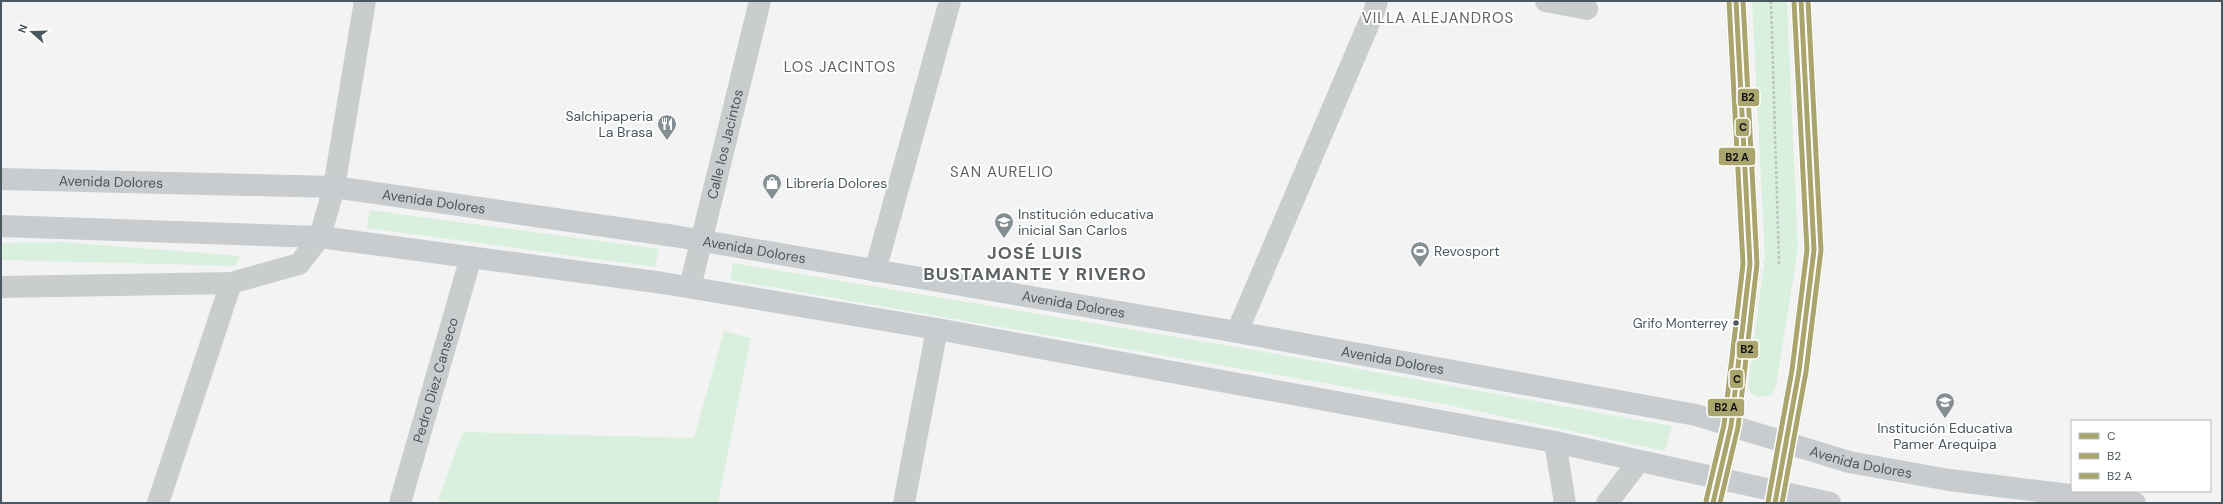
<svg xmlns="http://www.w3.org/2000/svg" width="2223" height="504" viewBox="0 0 2223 504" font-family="'DM Sans',sans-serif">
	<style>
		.green { fill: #d9f0df }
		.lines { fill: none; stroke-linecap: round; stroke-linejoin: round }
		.path { stroke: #bac5c0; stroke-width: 2.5; stroke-dasharray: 3 2; stroke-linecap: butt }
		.minor { stroke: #cacdce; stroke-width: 22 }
		.major { stroke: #c8ccce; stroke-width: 22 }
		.bus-1-casing { stroke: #fff; stroke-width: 8 }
		.bus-2-casing { stroke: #fff; stroke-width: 8 }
		.bus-3-casing { stroke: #fff; stroke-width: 8 }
		.bus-1 { stroke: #aaa56d; stroke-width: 5 }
		.bus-2 { stroke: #aaa56d; stroke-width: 5 }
		.bus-3 { stroke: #aaa56d; stroke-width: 5 }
		.bus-dot { fill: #4a575f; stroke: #fff; stroke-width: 1.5 }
		.labels { text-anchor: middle; stroke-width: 4; stroke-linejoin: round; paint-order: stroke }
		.bus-label { font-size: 13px; fill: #4a575f; stroke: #fff; text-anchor: end }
		.poi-label { font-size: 14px; fill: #4a575f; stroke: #fff; text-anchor: start }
		.street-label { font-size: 14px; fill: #4a575f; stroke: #fff }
		.neighbourhood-label { font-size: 15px; letter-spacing: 1px; fill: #5e6366; stroke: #fff }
		.district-label { font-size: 18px; font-weight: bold; letter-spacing: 1px; fill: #5e6366; stroke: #fff }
		.line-badge { stroke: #fff; stroke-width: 1.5 }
		.pale-badge-label { font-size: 11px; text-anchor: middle; font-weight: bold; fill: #111 }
	</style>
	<rect width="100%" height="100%" fill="#f3f3f3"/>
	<!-- green -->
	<g class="green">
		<path d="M1752,1H1787L1798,249L1776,386L1772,395L1760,397L1750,393L1748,385L1765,257Z"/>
		<path d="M370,210L659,249L655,267L367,228Z"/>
		<path d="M63,242L240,256L236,266L1,260V243Z"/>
		<path d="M733,263L1260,351L1672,426L1665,451L1444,404L730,280Z"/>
		<path d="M724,331L751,338L718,503H456L438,500L463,432L694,438Z"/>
	</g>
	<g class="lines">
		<!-- path -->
		<path class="path" d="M1771,1L1779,264"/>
		<!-- minor -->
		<g class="minor">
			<path d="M1546,1L1587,9"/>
			<path d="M875,271L950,1"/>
			<path d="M1,287L231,283L299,264L320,237L334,187L365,1"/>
			<path id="s1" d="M690,287L760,1"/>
			<path d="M1237,332L1375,9L1377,1"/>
			<path d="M1555,442L1565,503"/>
			<path d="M158,503L231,283"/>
			<path id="s2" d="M400,503L471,257"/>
			<path d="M904,503L937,329"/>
			<path d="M1607,503L1639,461"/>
		</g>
		<!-- major -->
		<g class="major">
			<path id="s3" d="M1,179L334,187L674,236L1237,332L1696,415L1849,462L1949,480L2135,503"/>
			<path d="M1,226L320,237L663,283L937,329L1555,442L1830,503"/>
			<path d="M1713,503L1731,426L1750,264L1736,1"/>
			<path d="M1775,503L1799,371L1814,250L1801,1"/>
		</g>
		<!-- bus-1 casing -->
		<g class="bus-1-casing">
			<g id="bus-1">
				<path d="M1713,503L1731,426L1750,264L1736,1"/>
				<path d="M1775,503L1799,371L1814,250L1801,1"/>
			</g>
		</g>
		<!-- bus-2 casing -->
		<g class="bus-2-casing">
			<g id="bus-2">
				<path d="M1720,503L1738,427L1757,264L1743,1"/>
				<path d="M1782,503L1806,372L1821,250L1808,1"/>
			</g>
		</g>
		<!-- bus-3 casing -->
		<g class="bus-3-casing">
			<g id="bus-3">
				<path d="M1706,501L1724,425L1743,264L1729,1"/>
				<path d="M1768,502L1792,370L1807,250L1794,1"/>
			</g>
		</g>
		<!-- bus-1 -->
		<use href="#bus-1" class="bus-1"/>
		<!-- bus-2 -->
		<use href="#bus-2" class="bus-2"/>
		<!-- bus-3 -->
		<use href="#bus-3" class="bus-3"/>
	</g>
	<!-- icons -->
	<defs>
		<g id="restaurant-pin" transform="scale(1)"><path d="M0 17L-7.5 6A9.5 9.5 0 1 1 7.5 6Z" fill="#858e93" stroke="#fff"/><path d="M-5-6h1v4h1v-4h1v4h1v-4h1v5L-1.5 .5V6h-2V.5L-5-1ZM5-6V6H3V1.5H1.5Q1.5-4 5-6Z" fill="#fff"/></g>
		<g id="shop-pin" transform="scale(1)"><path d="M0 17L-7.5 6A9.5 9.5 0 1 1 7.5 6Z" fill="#858e93" stroke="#fff"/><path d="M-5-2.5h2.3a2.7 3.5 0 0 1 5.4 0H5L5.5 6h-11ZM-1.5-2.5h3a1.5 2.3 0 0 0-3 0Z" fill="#fff"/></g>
		<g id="school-pin" transform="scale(1)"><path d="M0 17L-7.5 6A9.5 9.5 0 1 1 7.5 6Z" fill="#858e93" stroke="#fff"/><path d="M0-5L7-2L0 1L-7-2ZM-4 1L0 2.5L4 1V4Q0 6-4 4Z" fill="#fff"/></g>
		<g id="stadium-pin" transform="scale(1)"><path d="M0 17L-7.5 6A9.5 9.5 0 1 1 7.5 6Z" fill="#858e93" stroke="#fff"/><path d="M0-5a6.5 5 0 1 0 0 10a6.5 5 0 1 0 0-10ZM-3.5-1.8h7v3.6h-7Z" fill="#fff"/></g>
	</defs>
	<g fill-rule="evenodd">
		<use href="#restaurant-pin" x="667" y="124"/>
		<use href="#shop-pin" x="772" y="183"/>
		<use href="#school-pin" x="1004" y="222"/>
		<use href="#stadium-pin" x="1420" y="251"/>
		<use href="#school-pin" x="1945" y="402"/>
	</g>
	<!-- markers -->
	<circle class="bus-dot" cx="1736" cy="323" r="3.5"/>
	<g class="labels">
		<!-- bus labels -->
		<g class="bus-label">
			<text x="1728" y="328">Grifo Monterrey</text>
		</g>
		<!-- poi labels -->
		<g class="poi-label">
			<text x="653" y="121" text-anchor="end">Salchipaperia<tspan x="653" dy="16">La Brasa</tspan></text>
			<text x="786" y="188">Librería Dolores</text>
			<text x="1018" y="219">Institución educativa<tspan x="1018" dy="16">inicial San Carlos</tspan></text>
			<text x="1434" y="256">Revosport</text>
			<text x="1945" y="433" text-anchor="middle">Institución Educativa<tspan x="1945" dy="16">Pamer Arequipa</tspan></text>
		</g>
		<!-- street labels -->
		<g class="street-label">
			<text dy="5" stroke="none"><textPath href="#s1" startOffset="147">Calle los Jacintos</textPath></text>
			<text dy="5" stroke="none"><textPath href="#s3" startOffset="110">Avenida Dolores</textPath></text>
			<text dy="5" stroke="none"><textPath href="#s3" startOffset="434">Avenida Dolores</textPath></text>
			<text dy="5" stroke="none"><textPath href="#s3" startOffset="758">Avenida Dolores</textPath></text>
			<text dy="5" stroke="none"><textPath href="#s3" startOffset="1082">Avenida Dolores</textPath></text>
			<text dy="5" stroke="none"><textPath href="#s3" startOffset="1406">Avenida Dolores</textPath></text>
			<text dy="5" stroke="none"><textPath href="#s2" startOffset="128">Pedro Diez Canseco</textPath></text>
			<text dy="5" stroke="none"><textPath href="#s3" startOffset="1886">Avenida Dolores</textPath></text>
		</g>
		<!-- neighbourhood labels -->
		<g class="neighbourhood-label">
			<text x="1438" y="23">VILLA ALEJANDROS</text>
			<text x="840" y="72">LOS JACINTOS</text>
			<text x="1002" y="177">SAN AURELIO</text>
		</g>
		<!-- district labels -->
		<g class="district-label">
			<text x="1035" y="259">JOSÉ LUIS<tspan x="1035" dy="21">BUSTAMANTE Y RIVERO</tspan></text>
		</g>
	</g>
	<g class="line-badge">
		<rect x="1737" y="88" width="23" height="19" rx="4" fill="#aaa56d"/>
		<rect x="1735" y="118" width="15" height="19" rx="4" fill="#aaa56d"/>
		<rect x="1718" y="147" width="38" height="19" rx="4" fill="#aaa56d"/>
		<rect x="1736" y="340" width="23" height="19" rx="4" fill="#aaa56d"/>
		<rect x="1729" y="369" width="15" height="20" rx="4" fill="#aaa56d"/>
		<rect x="1707" y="398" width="38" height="19" rx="4" fill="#aaa56d"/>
	</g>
	<g class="pale-badge-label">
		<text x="1748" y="101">B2</text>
		<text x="1743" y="131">C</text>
		<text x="1737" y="161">B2 A</text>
		<text x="1747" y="353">B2</text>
		<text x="1737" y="383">C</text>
		<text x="1726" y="411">B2 A</text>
	</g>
	<!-- border -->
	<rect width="2223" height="504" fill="none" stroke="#4a575f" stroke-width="4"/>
	<!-- legend -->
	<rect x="2071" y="420" width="140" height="72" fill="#ffffff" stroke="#b7bcbf"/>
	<rect x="2079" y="433" width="20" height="6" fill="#aaa56d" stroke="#b7bcbf"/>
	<text x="2107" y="440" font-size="12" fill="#4a575f">C</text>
	<rect x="2079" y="453" width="20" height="6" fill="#aaa56d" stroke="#b7bcbf"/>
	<text x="2107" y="460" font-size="12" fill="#4a575f">B2</text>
	<rect x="2079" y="473" width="20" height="6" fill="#aaa56d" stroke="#b7bcbf"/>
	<text x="2107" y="480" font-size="12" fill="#4a575f">B2 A</text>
	<!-- north arrow -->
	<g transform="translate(32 32) rotate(290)" stroke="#ffffff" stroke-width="3" paint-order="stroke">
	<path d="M0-3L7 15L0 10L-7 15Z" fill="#4a575f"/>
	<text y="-6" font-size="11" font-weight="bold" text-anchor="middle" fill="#4a575f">N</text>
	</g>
</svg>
